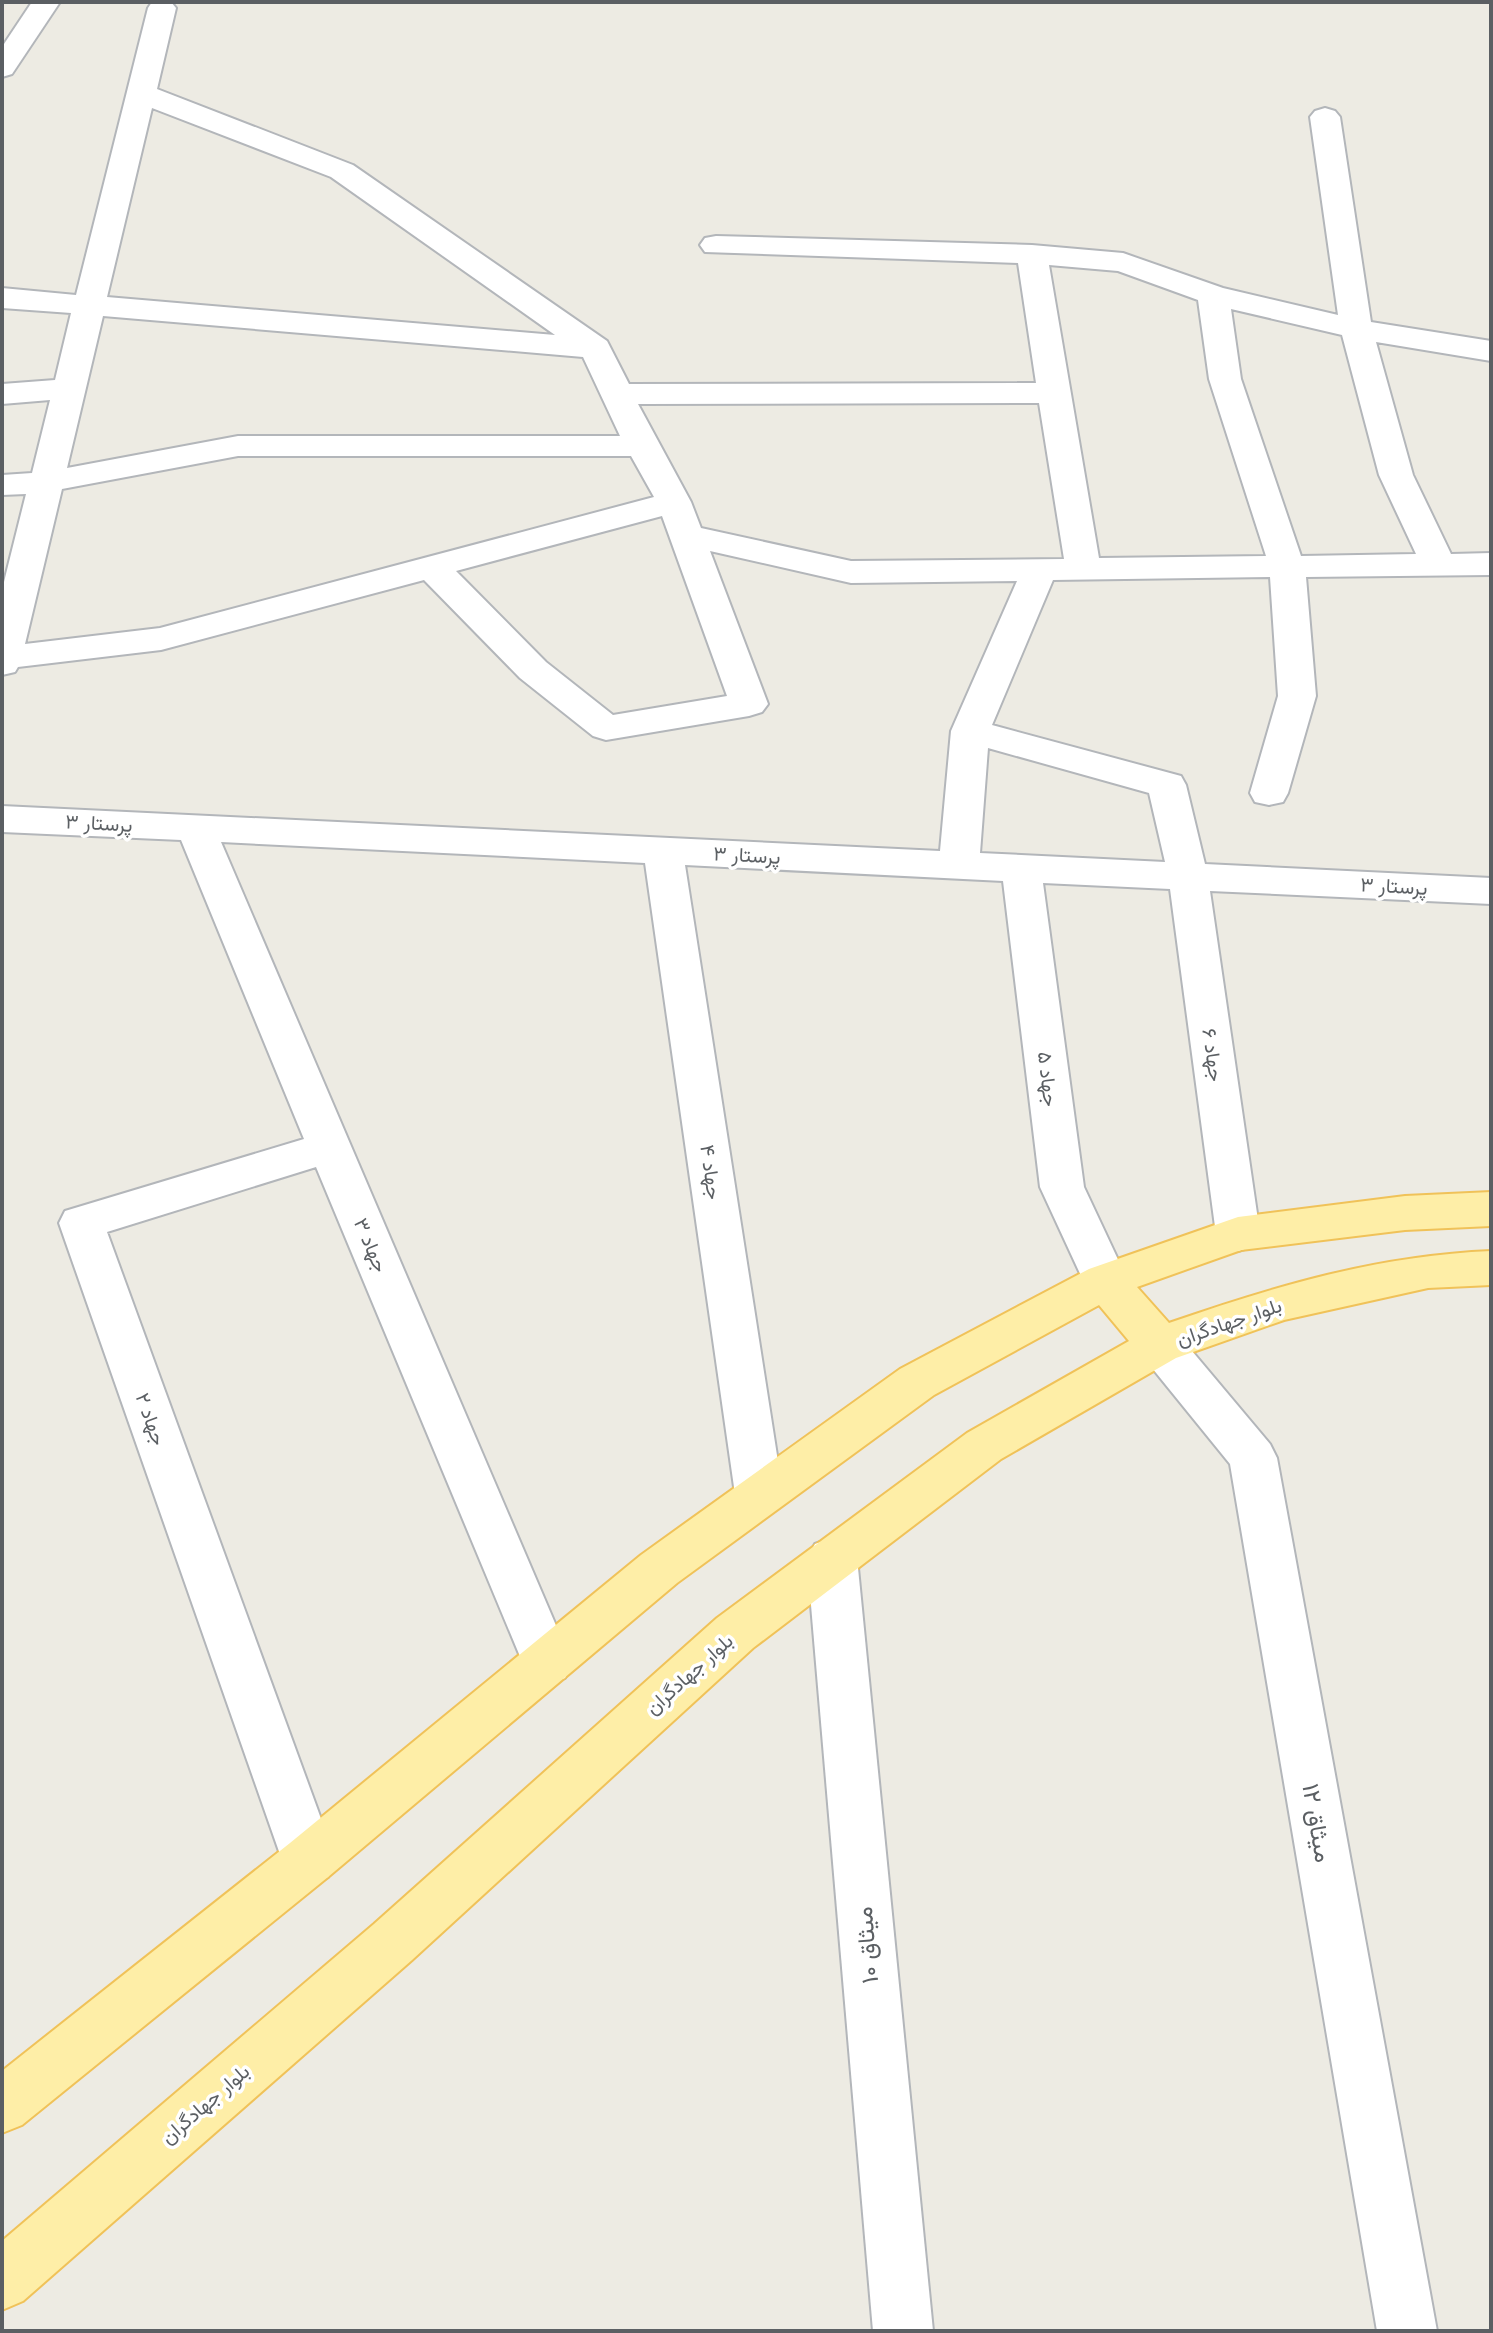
<svg xmlns="http://www.w3.org/2000/svg" width="1493" height="2333" viewBox="0 0 1493 2333" font-family="Poppins,Vazirmatn,sans-serif">
	<style>
		.lines { fill: none; stroke-linecap: round; stroke-linejoin: round }
		.minor-casing { stroke: #b3b6ba; stroke-width: 4 }
		.major-casing { stroke: #f0c259; stroke-width: 4 }
		.minor { fill: #fff; fill-rule: evenodd }
		.major { fill: #feeea7; fill-rule: evenodd }
		.labels { text-anchor: middle; stroke-width: 7; stroke-linejoin: round; paint-order: stroke }
		.street-label { font-size: 20px; fill: #5b5f63; stroke: #fff }
		.near-street-label { font-size: 24px; fill: #5b5f63; stroke: #fff }
	</style>
	<rect width="100%" height="100%" fill="#edebe3"/>
	<g class="lines">
		<!-- minor casing -->
		<g class="minor-casing">
			<g id="minor">
				<path d="M32,2H60L12,74L2,77V47Z"/>
				<path d="M152,2H171L176,8L157,89L353,165L607,341L629,384L1036,383L1018,263L705,252L700,245L705,238L716,236L1032,245L1123,253L1223,288L1338,315L1310,117L1315,111L1325,108L1335,111L1340,117L1371,322L1491,341V361L1376,342L1413,475L1451,554L1491,553V575L1306,577L1316,696L1288,793L1283,802L1269,805L1255,802L1250,793L1278,696L1270,577L1053,580L992,725L1181,776L1186,785L1205,864L1491,878V904L1210,891L1260,1234L1254,1246L1238,1251L1222,1246L1216,1234L1170,889L1043,883L1084,1187L1128,1281L1121,1293L1105,1298L1089,1293L1040,1187L1003,881L685,865L783,1494L776,1508L759,1514L742,1508L735,1494L645,863L221,842L572,1663L565,1678L547,1685L529,1678L316,1167L107,1232L336,1860L328,1877L309,1884L290,1877L282,1860L59,1223L65,1211L304,1139L181,840L2,832V806L940,851L951,731L1017,581L851,583L710,551L768,704L762,712L749,716L606,740L593,736L520,678L424,580L161,650L18,667L15,672L2,675V590L26,494L2,495V475L32,473L50,400L2,404V384L55,380L71,313L2,308V288L76,295L148,8ZM152,108L331,177L555,335L107,297ZM1049,265L1118,271L1198,300L1209,379L1266,556L1099,558ZM1231,309L1342,335L1379,475L1416,554L1301,556L1241,379ZM103,316L583,357L620,436H238L67,468ZM1039,403L1064,559L851,561L701,528L691,502L638,404ZM238,456H631L654,497L160,628L25,644L62,489ZM662,516L727,696L613,715L546,662L456,571ZM988,748L1149,793L1165,862L980,853Z"/>
				<path d="M1160,1327L1176,1332L1270,1444L1277,1458L1437,2331H1377L1230,1464L1144,1358L1137,1345L1144,1332Z"/>
				<path d="M832,1538L849,1544L857,1558L933,2331H873L807,1558L815,1544Z"/>
			</g>
		</g>
		<!-- major casing -->
		<g class="major-casing">
			<path id="major" d="M1491,1192V1226L1405,1230L1241,1250L1137,1287L1169,1323C1276,1286 1376,1256 1491,1251V1285L1428,1288L1284,1320L1176,1358L1001,1459L753,1648L412,1960L23,2301L2,2310V2241L374,1924L717,1618L967,1433L1129,1341L1099,1305L934,1395L677,1583L328,1877L22,2125L2,2133V2071L290,1843L641,1555L900,1369L1089,1269L1238,1217L1405,1196Z"/>
		</g>
		<!-- minor -->
		<use href="#minor" class="minor"/>
		<!-- major -->
		<use href="#major" class="major"/>
	</g>
	<g class="labels">
		<!-- street labels -->
		<g class="street-label">
			<text transform="translate(99 823) rotate(3)" y="7">پرستار ۳</text>
			<text transform="translate(747 855) rotate(3)" y="7">پرستار ۳</text>
			<text transform="translate(1394 886) rotate(3)" y="7">پرستار ۳</text>
			<text transform="translate(1213 1055) rotate(82)" y="7">جهاد ۶</text>
			<text transform="translate(1048 1079) rotate(83)" y="7">جهاد ۵</text>
			<text transform="translate(711 1172) rotate(82)" y="7">جهاد ۴</text>
			<text transform="translate(371 1245) rotate(67)" y="7">جهاد ۳</text>
			<text transform="translate(1229 1322) rotate(-19)" y="7">بلوار جهادگران</text>
			<text transform="translate(151 1419) rotate(70)" y="7">جهاد ۲</text>
			<text transform="translate(689 1674) rotate(-42)" y="7">بلوار جهادگران</text>
			<text transform="translate(205 2104) rotate(-41)" y="7">بلوار جهادگران</text>
		</g>
		<!-- near-street labels -->
		<g class="near-street-label">
			<text transform="translate(1317 1823) rotate(80)" y="8">میثاق ۱۲</text>
			<text transform="translate(867 1945) rotate(-95)" y="8">میثاق ۱۰</text>
		</g>
	</g>
	<!-- border -->
	<rect width="1493" height="2333" fill="none" stroke="#5b5f63" stroke-width="8"/>
</svg>
